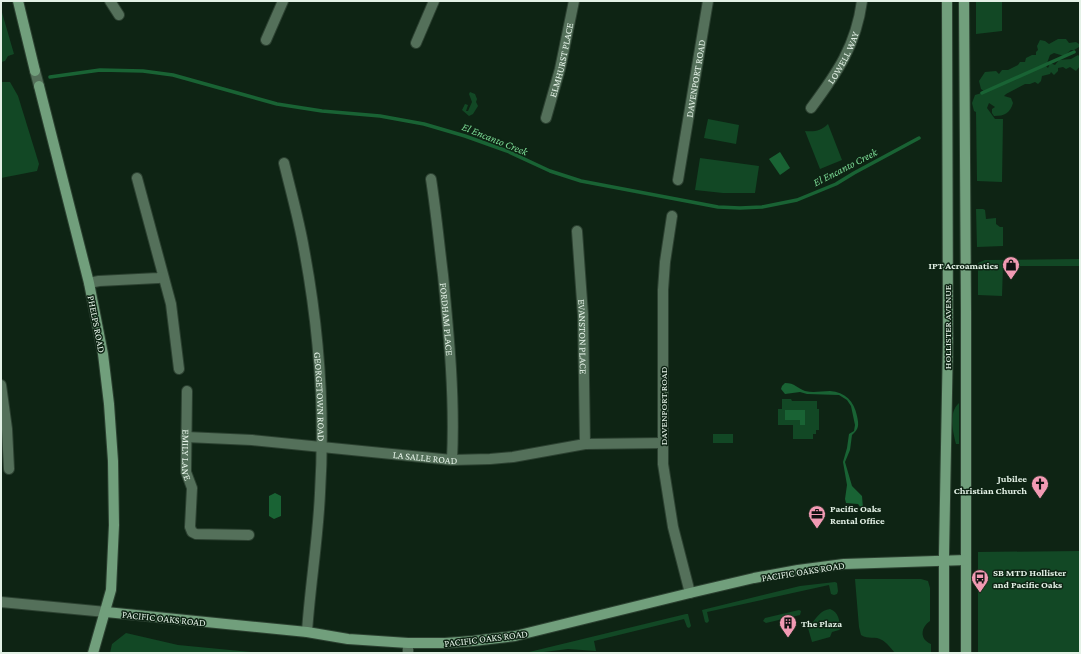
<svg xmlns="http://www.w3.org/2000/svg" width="1081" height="654" viewBox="0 0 1081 654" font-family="'Crimson Pro',serif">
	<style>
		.green { fill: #124825 }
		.water { fill: #196334 }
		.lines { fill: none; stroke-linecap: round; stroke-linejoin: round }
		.stream { stroke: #196334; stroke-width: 3.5 }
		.street-casing { stroke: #2c4131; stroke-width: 12 }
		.secondary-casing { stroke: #2c4131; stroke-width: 12 }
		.street { stroke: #54705a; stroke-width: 10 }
		.secondary { stroke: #719f7c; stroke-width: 10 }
		.labels { text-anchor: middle; stroke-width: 3; stroke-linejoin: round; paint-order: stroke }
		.street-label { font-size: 10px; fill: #e3f1e6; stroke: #0e2414 }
		.poi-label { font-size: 10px; font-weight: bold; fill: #e3f1e6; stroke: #0e2414; text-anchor: start }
		.water-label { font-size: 11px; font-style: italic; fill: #7bdb95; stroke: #0e2414 }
	</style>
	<rect width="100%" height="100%" fill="#0e2414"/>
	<!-- green -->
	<g class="green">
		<path d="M976,1H1002V31L976,34Z"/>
		<path d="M1,9L14,54L8,56L5,61L1,62Z"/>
		<path d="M1058,39H1066L1069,43L1076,42L1079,44V47L1074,50H1071L1064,56L1054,53L1050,55L1046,66L1048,68L1050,63L1055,65L1059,60L1071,59L1078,55L1080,57V66L1076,71L1070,67L1066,69L1063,67L1058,68V71L1054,75L1051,72L1050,74L1042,76L1041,81L1038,84L1035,82L1030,84H1025L1006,94L1004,96L1011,98L1013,103C1010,113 1005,116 994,116L992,113V109L995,107L989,103L987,108L995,119H1003L1002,182L977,181L976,112L974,111L972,103L975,95L985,92L981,89L979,81L985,72L996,71L999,74L1002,70H1008L1018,65L1020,62H1025L1026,58L1032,55H1036V52L1038,50L1037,46L1040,40L1045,41L1049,44Z"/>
		<path d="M1,82H10L18,96L39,164L37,171L1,178Z"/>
		<path d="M470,92L475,94L477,99L476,102L478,106L473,114L469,116L462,110L465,104L468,105L466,111H468L472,102L469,94Z"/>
		<path d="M708,119L739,125L736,144L704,138Z"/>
		<path d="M828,124L842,160L820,169L805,131C814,132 821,131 828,124Z"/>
		<path d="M700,158L759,166L755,193H723L695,190Z"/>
		<path d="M976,209H983L985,210L986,219L996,218V224L1000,227H1003V246L977,247Z"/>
		<path d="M1080,259V266H1003L1002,296L978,295V263L985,260Z"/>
		<path d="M782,399H791L792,401H817V409H819V430H816V434H813V439H793V425H778V409H782Z"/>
		<path d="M959,403V444H956C953,431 948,413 959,403Z"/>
		<rect x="713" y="434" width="20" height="9"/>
		<path d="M1080,551V653H978V552Z"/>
		<path d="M855,579H921L928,581L930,588V621C921,627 919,639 931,644V653H895C890,647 885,640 877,638C871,637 867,639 861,635L859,627Z"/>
		<path d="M835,582L837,583L838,591L837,594L834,595L831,594L829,585L707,612L709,621L707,623L705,622L702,610L800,586Z"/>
		<path d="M830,609C839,612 839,621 841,628L839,630L832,632L830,637L812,642L808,628L812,627V623C817,617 821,610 830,609Z"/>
		<path d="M799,610L801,611L800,615L766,623L763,621L765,618Z"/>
		<path d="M686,614H688L691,626L689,628L687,627L684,619L594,641L596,651L568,649L536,653H525Z"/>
		<path d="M126,633L178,645L260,653H110L112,644Z"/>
	</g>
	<!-- water -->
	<g class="water">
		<path d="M780,152L790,168L780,175L769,159Z"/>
		<path d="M785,383C795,383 797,388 805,391C814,393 821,391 830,391C845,392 854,401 857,416C859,425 859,429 852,435L850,450L845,462L852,486L862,496L863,508H861L858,504L846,503L845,499L847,485L843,462L847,448L849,434L854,431L855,425L851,406L847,400L839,395L807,394L800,392L785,394L781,389L782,386Z"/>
		<path d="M785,410H805V425H800V420H785Z"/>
		<path d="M275,493L281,496V516L274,519L269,516V496Z"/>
	</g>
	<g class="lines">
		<!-- stream -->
		<g class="stream">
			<path d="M50,77L100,70L143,71L173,75L277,104L322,111L380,116L424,124L465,136L507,151L550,171L581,181L718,207L740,208L762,207L797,200L836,184L854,173L919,138"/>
			<path d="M982,93L1074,52"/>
		</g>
		<!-- street casing -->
		<g class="street-casing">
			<g id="street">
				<path d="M110,1L119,15"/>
				<path d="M266,40L283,1"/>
				<path d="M416,43L434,1"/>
				<path d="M35,71L39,86"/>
				<path id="s1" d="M811,108C837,73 856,46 862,1"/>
				<path id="s2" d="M546,118L560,69L574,1"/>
				<path id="s3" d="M284,163C291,192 299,220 304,249C319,329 325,412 320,493C318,540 310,586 307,632"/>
				<path d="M137,178L171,304L179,369"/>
				<path id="s4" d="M431,179C436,211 439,243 443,275C449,336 455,398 452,460"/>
				<path id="s5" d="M678,180L708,1"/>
				<path d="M672,216L665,262L663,290V464L673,527L690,593"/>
				<path id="s6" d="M577,231L583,315L585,444"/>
				<path d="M89,283L99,281L158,278L163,277"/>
				<path d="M1,385L7,429L9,469"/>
				<path id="s7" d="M187,391L186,472L192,488L190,527L192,532L196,534L249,535"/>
				<path id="s8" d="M186,437L252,440L452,460L490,459L513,457L585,444L663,443"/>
				<path d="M1,602L106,612"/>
				<path d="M408,653V643"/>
			</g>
		</g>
		<!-- secondary casing -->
		<g class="secondary-casing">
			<g id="secondary">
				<path d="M18,1L35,71"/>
				<path d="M964,1L966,311V653"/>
				<path d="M39,86L89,283L103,354L109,404L113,461L114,525L111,590L93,653"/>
				<path d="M106,612L307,632L348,639L408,643H445L473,641L515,636L690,593L754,578L798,570L844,564L966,560"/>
				<path d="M944,653V554L948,340L947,1"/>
			</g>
		</g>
		<!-- street -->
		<use href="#street" class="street"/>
		<!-- secondary -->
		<use href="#secondary" class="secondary"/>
	</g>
	<!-- icons -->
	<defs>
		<g id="shop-pin" transform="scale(0.9)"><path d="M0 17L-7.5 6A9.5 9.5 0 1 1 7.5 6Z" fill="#f19ab3" stroke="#0e2414"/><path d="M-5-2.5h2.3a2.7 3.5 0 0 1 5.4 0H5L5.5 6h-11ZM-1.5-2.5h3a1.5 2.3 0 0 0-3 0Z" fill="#111"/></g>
		<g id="church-pin" transform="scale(0.9)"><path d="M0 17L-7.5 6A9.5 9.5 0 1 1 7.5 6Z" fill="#f19ab3" stroke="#0e2414"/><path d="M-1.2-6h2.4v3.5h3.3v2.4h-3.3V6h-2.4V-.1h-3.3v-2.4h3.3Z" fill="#111"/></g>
		<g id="office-pin" transform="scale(0.9)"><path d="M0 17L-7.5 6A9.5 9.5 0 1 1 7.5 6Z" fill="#f19ab3" stroke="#0e2414"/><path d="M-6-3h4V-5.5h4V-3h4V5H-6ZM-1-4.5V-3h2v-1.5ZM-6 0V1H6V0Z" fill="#111"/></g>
		<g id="bus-pin" transform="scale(0.9)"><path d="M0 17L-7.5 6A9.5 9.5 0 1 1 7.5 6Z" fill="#f19ab3" stroke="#0e2414"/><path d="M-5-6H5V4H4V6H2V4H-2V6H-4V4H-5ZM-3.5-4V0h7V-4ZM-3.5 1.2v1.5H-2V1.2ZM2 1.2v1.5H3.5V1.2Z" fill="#111"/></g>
		<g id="building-pin" transform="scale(0.9)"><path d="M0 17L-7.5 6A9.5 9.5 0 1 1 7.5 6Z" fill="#f19ab3" stroke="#0e2414"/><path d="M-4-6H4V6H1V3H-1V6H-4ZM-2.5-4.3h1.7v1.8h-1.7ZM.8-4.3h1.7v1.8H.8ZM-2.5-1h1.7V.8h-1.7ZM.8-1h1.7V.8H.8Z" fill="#111"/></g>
	</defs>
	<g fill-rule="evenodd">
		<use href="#shop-pin" x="1011" y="265"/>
		<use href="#church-pin" x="1040" y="484"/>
		<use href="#office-pin" x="817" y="514"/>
		<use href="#bus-pin" x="980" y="578"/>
		<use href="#building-pin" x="788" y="623"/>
	</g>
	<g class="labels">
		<!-- street labels -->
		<g class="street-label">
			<text dy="4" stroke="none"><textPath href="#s1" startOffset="60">LOWELL WAY</textPath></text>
			<text dy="4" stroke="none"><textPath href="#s2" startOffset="60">ELMHURST PLACE</textPath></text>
			<text dy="4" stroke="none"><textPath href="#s5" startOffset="103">DAVENPORT ROAD</textPath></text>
			<text dy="4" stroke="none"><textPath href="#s4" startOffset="141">FORDHAM PLACE</textPath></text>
			<text transform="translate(97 324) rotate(79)" y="4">PHELPS ROAD</text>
			<text transform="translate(947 327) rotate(-90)" y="4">HOLLISTER AVENUE</text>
			<text dy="4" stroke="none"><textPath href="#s6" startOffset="106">EVANSTON PLACE</textPath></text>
			<text dy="4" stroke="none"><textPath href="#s3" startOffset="237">GEORGETOWN ROAD</textPath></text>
			<text transform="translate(663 406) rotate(-90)" y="4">DAVENPORT ROAD</text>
			<text dy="4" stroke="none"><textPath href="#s7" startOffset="64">EMILY LANE</textPath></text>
			<text dy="4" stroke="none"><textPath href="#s8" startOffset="240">LA SALLE ROAD</textPath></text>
			<text transform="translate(803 571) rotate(-9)" y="4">PACIFIC OAKS ROAD</text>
			<text transform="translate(164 618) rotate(6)" y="4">PACIFIC OAKS ROAD</text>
			<text transform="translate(486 638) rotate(-7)" y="4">PACIFIC OAKS ROAD</text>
		</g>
		<!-- poi labels -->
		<g class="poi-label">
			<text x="998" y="269" text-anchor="end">IPT Acroamatics</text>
			<text x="1027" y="482" text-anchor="end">Jubilee<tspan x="1027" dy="12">Christian Church</tspan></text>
			<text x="830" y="512">Pacific Oaks<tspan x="830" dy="12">Rental Office</tspan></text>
			<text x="993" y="576">SB MTD Hollister<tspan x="993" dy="12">and Pacific Oaks</tspan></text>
			<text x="801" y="627">The Plaza</text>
		</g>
		<!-- water labels -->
		<g class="water-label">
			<text transform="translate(495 139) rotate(22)" y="4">El Encanto Creek</text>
			<text transform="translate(845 167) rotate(-27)" y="4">El Encanto Creek</text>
		</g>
	</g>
	<!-- border -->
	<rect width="1081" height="654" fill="none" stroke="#e3f1e6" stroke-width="4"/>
</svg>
